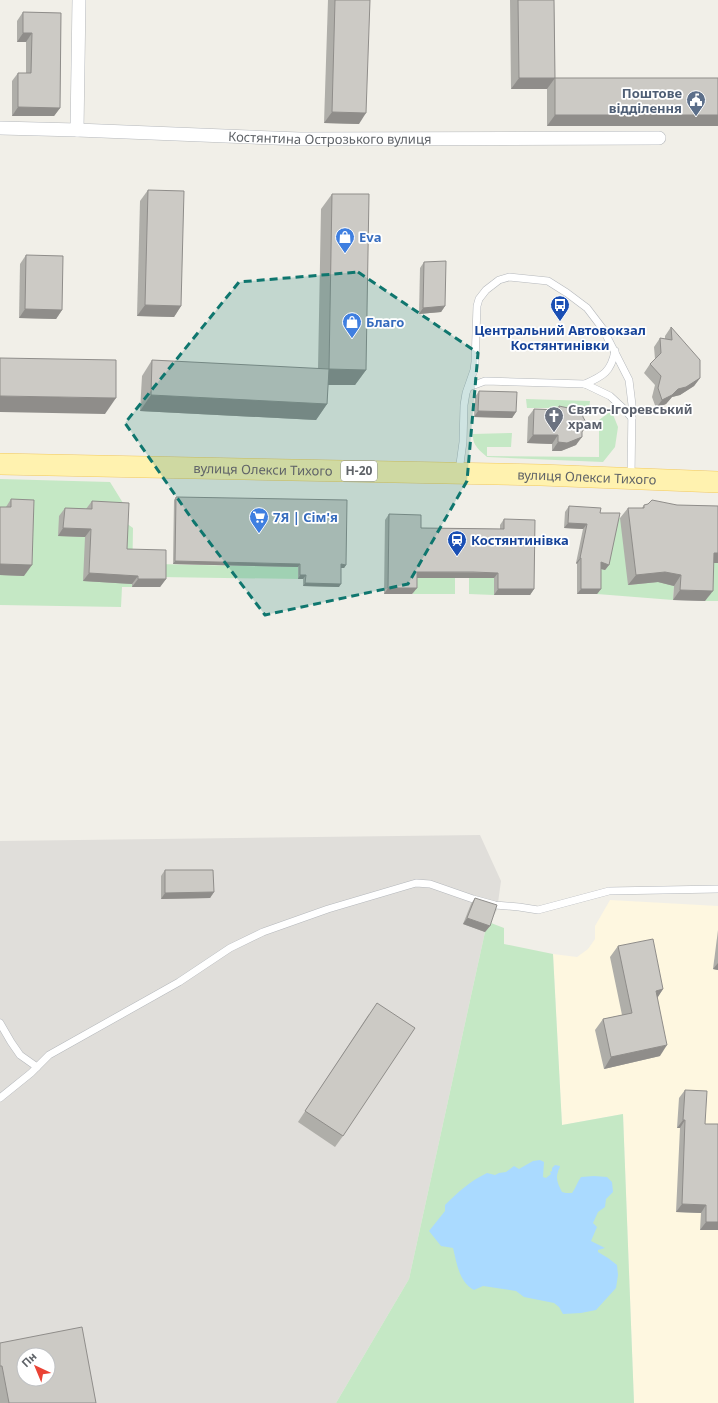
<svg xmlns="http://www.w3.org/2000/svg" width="718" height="1403" viewBox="0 0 718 1403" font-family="'Noto Sans',sans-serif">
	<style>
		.commercial { fill: #fef7e0 }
		.industrial { fill: #e0deda; fill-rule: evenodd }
		.green { fill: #c5e8c5 }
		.water { fill: #aadaff }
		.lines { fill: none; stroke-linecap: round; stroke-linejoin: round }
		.service-casing { stroke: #b5b8bc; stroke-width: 8 }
		.minor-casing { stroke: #b5b8bc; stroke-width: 14 }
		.primary-casing { stroke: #f2c960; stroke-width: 22 }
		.service { stroke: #fff; stroke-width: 7 }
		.minor { stroke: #fff; stroke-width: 13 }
		.primary { stroke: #fff2af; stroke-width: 21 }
		.wall { fill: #afaea9 }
		.shaded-wall { fill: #8f8d8a }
		.building { fill: #cccac5; stroke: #8f8d8a; fill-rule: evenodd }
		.marked { fill: #0f766e; fill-opacity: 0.2; stroke: #0f766e; stroke-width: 3; stroke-dasharray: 8 5; stroke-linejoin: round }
		.labels { text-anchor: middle; stroke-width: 3.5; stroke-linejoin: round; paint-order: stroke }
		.shield { fill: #fff; stroke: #8f9295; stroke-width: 1 }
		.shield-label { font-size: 12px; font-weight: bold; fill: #5f6368 }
		.service-label { font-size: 13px; font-weight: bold; fill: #4e5e75; stroke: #fff; text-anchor: end }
		.street-label { font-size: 13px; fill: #5f6368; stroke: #fff }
		.shop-label { font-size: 13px; font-weight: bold; fill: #366cbe; stroke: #fff; text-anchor: start }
		.transit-label { font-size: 13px; font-weight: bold; fill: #164399; stroke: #fff }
		.worship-label { font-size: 13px; font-weight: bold; fill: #5b616d; stroke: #fff; text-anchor: start }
	</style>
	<rect width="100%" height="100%" fill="#f1efe8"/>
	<!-- commercial -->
	<path class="commercial" d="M610,900L718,906V1403H634L623,1114L562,1125L553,954L577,957L588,949L595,939V926Z"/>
	<!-- industrial -->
	<path class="industrial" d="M480,835L501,881L497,910L485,932L409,1279L336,1403H0V841ZM24,1355H48V1379H24Z"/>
	<!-- green -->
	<g class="green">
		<path d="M526,399L590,401L589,408H527Z"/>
		<path d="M611,411L614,417L618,427L615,447L603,462L487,457C479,450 472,445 473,434L512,433L511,447H487V456L599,457V420Z"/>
		<path d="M0,479L110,482L123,503L126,523L133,528L132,587H122L121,607L0,605Z"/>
		<path d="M619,518H637L628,585L663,581L674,586L673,600L597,594L598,568L605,570Z"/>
		<path d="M706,563H718V601H705Z"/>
		<path d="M157,564L340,568L298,579L160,577Z"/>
		<rect x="413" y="578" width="42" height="16"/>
		<path d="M469,578H494V595L469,594Z"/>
		<path d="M491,923L504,928V944L553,954L562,1125L623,1114L634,1403H336L409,1279L485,932Z"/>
	</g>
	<!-- water -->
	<path class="water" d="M540,1160L544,1162L543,1177L546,1178L551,1174L550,1172L552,1171V1168L555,1165L560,1166C560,1168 558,1170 558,1172C555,1179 559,1186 562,1192L566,1193H572C576,1188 577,1182 581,1177L594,1176L607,1177L612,1182L613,1192L606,1199L605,1207L598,1212L593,1223L597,1227L591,1241L605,1248L598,1250V1252L608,1258L617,1265L618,1275L616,1288L596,1310L581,1313L563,1314L559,1307L554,1303L524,1297L516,1291L483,1286L474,1290C459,1282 457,1264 453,1248L441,1246L429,1231L445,1211V1205C458,1192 470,1181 487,1173L495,1175L499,1173L506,1172L514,1166L519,1169L533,1161Z"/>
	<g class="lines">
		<!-- service casing -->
		<g class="service-casing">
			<g id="service">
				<path d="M585,384C603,376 611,372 615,351"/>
				<path d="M469,387L485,381L585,384L610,396L624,409L632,418"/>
				<path d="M459,471L463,442L464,405L466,393L474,370L475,362L477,306L479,299L486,290L499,280L509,277L548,281L567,293L587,308L603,329L629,380L632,405L631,477"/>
				<path d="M0,1023L11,1042L20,1055L37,1067"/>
				<path d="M0,1098L31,1073L49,1055L179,982L230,948L263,932L328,909L416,883L430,884L473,899L495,905L519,907L538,910L609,891L718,889"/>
			</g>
		</g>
		<!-- minor casing -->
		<g class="minor-casing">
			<g id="minor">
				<path id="s1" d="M0,128L77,130L300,139L659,138"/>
				<path d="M77,130L79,0"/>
			</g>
		</g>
		<!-- primary casing -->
		<g class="primary-casing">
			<g id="primary">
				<path id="s2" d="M0,464L541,475L718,482"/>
			</g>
		</g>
		<!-- service -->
		<use href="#service" class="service"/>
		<!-- minor -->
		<use href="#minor" class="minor"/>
		<!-- primary -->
		<use href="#primary" class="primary"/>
	</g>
	<!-- wall -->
	<g class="wall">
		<path d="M328,0H370L359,124L324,123Z"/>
		<path d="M510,0H554L555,78H718L547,126V89H511Z"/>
		<path d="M23,12L61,13L60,108L54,116H12V81L18,73H26V42H17V21Z"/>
		<path d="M148,190L181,306L174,317L137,316L140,201Z"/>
		<path d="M332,194L366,370L355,385H328L327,404L316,420L140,411L142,376L152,360L318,369L321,209Z"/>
		<path d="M26,255L62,310L56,319L19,318L20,264Z"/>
		<path d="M424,262L445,306L441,312L419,314L420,268Z"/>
		<path d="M671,327L700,378L694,386L680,395L672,397L666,404L656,408L652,397L655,385L644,373L650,364L655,359L654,347L660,338L665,339V336Z"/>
		<path d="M479,391L516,412L512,418L474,417L475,397Z"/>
		<path d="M559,406L582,432L576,445L561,451H552V444L527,443L528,417L534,409L556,410Z"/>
		<path d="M176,497L346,565L344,568H341L339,587L303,586V579H298V567L173,564L174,500Z"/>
		<path d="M11,499L24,576L0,575V507H6Z"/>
		<path d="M92,501L127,549L166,579L160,587H132V584L83,581L85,537L58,536L59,516L65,508L86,509Z"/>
		<path d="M644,505L718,506V563H713L705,601L673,600L674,586L658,582L628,585L620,518L628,508H642Z"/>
		<path d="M569,506L600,513L609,565L605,570L601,569V589L597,594H577V564L576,563L583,529L564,528L565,512Z"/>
		<path d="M389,514L421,528L500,529V525L504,519L534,589L530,595H494V578H417V588L412,594H384L385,520Z"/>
		<path d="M165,870L214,892L210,898L161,899V876Z"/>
		<path d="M475,898L490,926L485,932L463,924L471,904Z"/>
		<path d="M718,930V970L713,969Z"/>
		<path d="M618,946L663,989L657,998L660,1056L604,1069L595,1030L603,1019L622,1015L610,957Z"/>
		<path d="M369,1014L343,1136L335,1147L298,1122Z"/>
		<path d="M685,1090L705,1124L718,1230H700L701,1213L676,1212L680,1128H677L679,1098Z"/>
		<path d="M0,1343L96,1403H0Z"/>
	</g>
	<!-- shaded-wall -->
	<g class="shaded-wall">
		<path d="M23,33H32L26,42H17Z"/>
		<path d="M519,78H555L547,89H511Z"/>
		<path d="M18,107L60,108L54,116H12Z"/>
		<path d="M332,112L366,113L359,124L324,123Z"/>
		<path d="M555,115H718V126H547Z"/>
		<path d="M145,305L181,306L174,317L137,316Z"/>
		<path d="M445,306L441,312L419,314L423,308Z"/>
		<path d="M25,309L62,310L56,319L19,318Z"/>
		<path d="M329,369L366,370L355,385H318Z"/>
		<path d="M700,378L694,386L680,395L672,397L666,404L656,408L662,400L678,389Z"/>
		<path d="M151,395L327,404L316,420L140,411Z"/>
		<path d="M0,396L116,398L105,414L0,412Z"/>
		<path d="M478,411L516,412L512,418L474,417Z"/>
		<path d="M533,435H558L552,444L527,443Z"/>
		<path d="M582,437L576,445L561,451H552L558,442Z"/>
		<path d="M568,523L587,524L583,529L564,528Z"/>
		<path d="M63,528L91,529L85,537L58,536Z"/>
		<path d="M714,553H718V563H706Z"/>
		<path d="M580,558H581L577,564L576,563Z"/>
		<path d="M175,561L300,564L298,567L173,564Z"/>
		<path d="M601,562L609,565L605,570L597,568Z"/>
		<path d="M0,564L32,565L24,576L0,575Z"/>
		<path d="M341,564L346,565L344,568H339Z"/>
		<path d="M417,572L498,573L494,578H413Z"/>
		<path d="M665,572L681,575L674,586L658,582L628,585L636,575Z"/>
		<path d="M89,573L138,576L132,584L83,581Z"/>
		<path d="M300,575H306L303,579H298Z"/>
		<path d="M138,579H166L160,587H132Z"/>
		<path d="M305,583L341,584L339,587L303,586Z"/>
		<path d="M388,588H417L412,594H384Z"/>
		<path d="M498,589H534L530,595H494Z"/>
		<path d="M581,589H601L597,594H577Z"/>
		<path d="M680,590L713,591L705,601L673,600Z"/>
		<path d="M214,892L210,898L161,899L165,893Z"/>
		<path d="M467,918L490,926L485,932L463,924Z"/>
		<path d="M718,963V970L713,969Z"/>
		<path d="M663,989L656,1000V991Z"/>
		<path d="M667,1045L660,1056L604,1069L611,1057Z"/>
		<path d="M683,1120H685L680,1128H677Z"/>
		<path d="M682,1204L706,1205L701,1213L676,1212Z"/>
		<path d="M706,1222H718V1230H700Z"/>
	</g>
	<!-- building -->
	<g class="building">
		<path d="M335,0H370L366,113L332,112Z"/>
		<path d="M518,0H554L555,78H519Z"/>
		<path d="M23,12L61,13L60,108L18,107V73H31L32,33H23Z"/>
		<rect x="555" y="78" width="163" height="37"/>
		<path d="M148,190L184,191L181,306L145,305Z"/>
		<path d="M332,194H369L366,370L329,369Z"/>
		<path d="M26,255L63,256L62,310L25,309Z"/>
		<path d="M446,261L445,306L423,308L424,262Z"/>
		<path d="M671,327L700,360V378L686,387L678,389L672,395L662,400L658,388L661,376L650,364L661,353L660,338L672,340Z"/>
		<path d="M0,358L116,360V398L0,396Z"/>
		<path d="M152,360L329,369L327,404L151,395Z"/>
		<path d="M479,391L517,392L516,412L478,411Z"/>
		<path d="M559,406L582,411L583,417L587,424L582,432V437L567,443L558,442V435H533L534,409L559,410Z"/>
		<path d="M176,497L347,500L346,565L341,564V584L305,583L306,575H300V564L175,561Z"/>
		<path d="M11,499L34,500L32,565L0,564V507H11Z"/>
		<path d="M652,500L677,505L718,506V553H714L713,591L680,590L681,575L665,572L636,575L628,508H644V505L648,504Z"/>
		<path d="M92,501L129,503L127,549L166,550V579H138V576L89,573L91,529L63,528L65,508L92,509Z"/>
		<path d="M569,506L601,508L600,513H620L609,565L601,562V589H581V558H580L587,524L568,523Z"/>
		<path d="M389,514L421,515V528L504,529V519L535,520L534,589H498V573L473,572H417V588H388Z"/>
		<path d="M165,870H213L214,892L165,893Z"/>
		<path d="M475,898L497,905L490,926L467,918Z"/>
		<path d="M653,939L663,989L656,991L667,1045L611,1057L603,1019L632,1013L618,946Z"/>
		<path d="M377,1003L415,1028L343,1136L305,1111Z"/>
		<path d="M685,1090L707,1091L705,1124H718V1222H706V1205L682,1204L685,1120H683Z"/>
		<path d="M82,1327L96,1403H9L2,1366H0V1343ZM24,1355H48V1379H24Z"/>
	</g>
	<!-- marked area -->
	<path class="marked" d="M358,272L478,353L467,481L408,584L265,615L194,522L125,423L239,282Z"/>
	<!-- icons -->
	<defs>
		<g id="civic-pin" transform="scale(1)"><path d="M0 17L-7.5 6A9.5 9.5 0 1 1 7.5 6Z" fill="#5c6f8a" stroke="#fff"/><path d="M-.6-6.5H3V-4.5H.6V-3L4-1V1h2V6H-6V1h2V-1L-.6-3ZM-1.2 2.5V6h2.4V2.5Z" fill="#fff"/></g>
		<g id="shop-pin" transform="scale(1)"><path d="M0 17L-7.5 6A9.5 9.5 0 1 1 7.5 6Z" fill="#3f7fe0" stroke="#fff"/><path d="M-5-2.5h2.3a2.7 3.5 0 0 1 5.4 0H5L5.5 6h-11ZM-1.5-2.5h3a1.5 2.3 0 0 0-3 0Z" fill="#fff"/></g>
		<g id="bus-pin" transform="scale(1)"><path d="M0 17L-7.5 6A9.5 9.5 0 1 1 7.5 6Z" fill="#1a4fb4" stroke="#fff"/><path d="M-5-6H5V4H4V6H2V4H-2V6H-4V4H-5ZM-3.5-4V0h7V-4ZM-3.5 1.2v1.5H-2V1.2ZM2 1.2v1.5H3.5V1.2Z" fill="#fff"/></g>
		<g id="church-pin" transform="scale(1)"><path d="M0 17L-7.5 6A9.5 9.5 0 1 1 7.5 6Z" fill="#6b7280" stroke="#fff"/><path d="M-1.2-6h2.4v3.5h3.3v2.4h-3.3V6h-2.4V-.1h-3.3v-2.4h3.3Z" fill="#fff"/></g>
		<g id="supermarket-pin" transform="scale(1)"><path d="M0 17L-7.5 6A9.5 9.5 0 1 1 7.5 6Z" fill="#3f7fe0" stroke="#fff"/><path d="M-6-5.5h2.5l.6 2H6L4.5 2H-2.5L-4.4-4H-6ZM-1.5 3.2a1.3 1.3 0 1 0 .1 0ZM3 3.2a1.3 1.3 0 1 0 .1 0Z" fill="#fff"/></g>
		<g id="station-pin" transform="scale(1)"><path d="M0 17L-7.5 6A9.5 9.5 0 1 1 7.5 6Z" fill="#1a4fb4" stroke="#fff"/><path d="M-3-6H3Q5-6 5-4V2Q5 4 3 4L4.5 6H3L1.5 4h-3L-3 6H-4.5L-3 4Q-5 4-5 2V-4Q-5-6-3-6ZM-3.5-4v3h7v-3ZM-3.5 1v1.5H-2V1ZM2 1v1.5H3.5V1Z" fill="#fff"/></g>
	</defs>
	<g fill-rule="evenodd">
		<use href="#civic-pin" x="696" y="100"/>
		<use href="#shop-pin" x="345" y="237"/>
		<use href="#bus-pin" x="560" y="305"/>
		<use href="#shop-pin" x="352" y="322"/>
		<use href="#church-pin" x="554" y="416"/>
		<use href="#supermarket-pin" x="259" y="517"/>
		<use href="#station-pin" x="457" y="540"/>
	</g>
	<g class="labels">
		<!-- shield labels -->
		<rect class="shield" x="341" y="461" width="36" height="20" rx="3"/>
		<g class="shield-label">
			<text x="359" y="475">Н-20</text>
		</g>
		<!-- service labels -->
		<g class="service-label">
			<text x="682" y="98">Поштове<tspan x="682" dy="15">відділення</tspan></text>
		</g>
		<!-- street labels -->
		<g class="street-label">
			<text dy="5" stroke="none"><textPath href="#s1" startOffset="330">Костянтина Острозького вулиця</textPath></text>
			<text dy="5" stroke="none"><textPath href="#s2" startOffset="263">вулиця Олекси Тихого</textPath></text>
			<text dy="5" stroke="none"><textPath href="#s2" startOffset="587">вулиця Олекси Тихого</textPath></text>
		</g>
		<!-- shop labels -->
		<g class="shop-label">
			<text x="359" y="242">Eva</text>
			<text x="366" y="327">Благо</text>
			<text x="273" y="522">7Я | Сім'я</text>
		</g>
		<!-- transit labels -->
		<g class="transit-label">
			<text x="560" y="335">Центральний Автовокзал<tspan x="560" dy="15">Костянтинівки</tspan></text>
			<text x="471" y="545" text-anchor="start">Костянтинівка</text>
		</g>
		<!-- worship labels -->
		<g class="worship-label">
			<text x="568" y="414">Свято-Ігоревський<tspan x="568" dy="15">храм</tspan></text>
		</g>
	</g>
	<!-- north arrow -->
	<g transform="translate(36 1367) rotate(316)"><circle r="19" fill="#ffffff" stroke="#bfc1c3"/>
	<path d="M0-3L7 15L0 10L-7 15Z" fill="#ea4335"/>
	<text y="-6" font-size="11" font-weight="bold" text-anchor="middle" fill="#5f6368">Пн</text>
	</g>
</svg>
